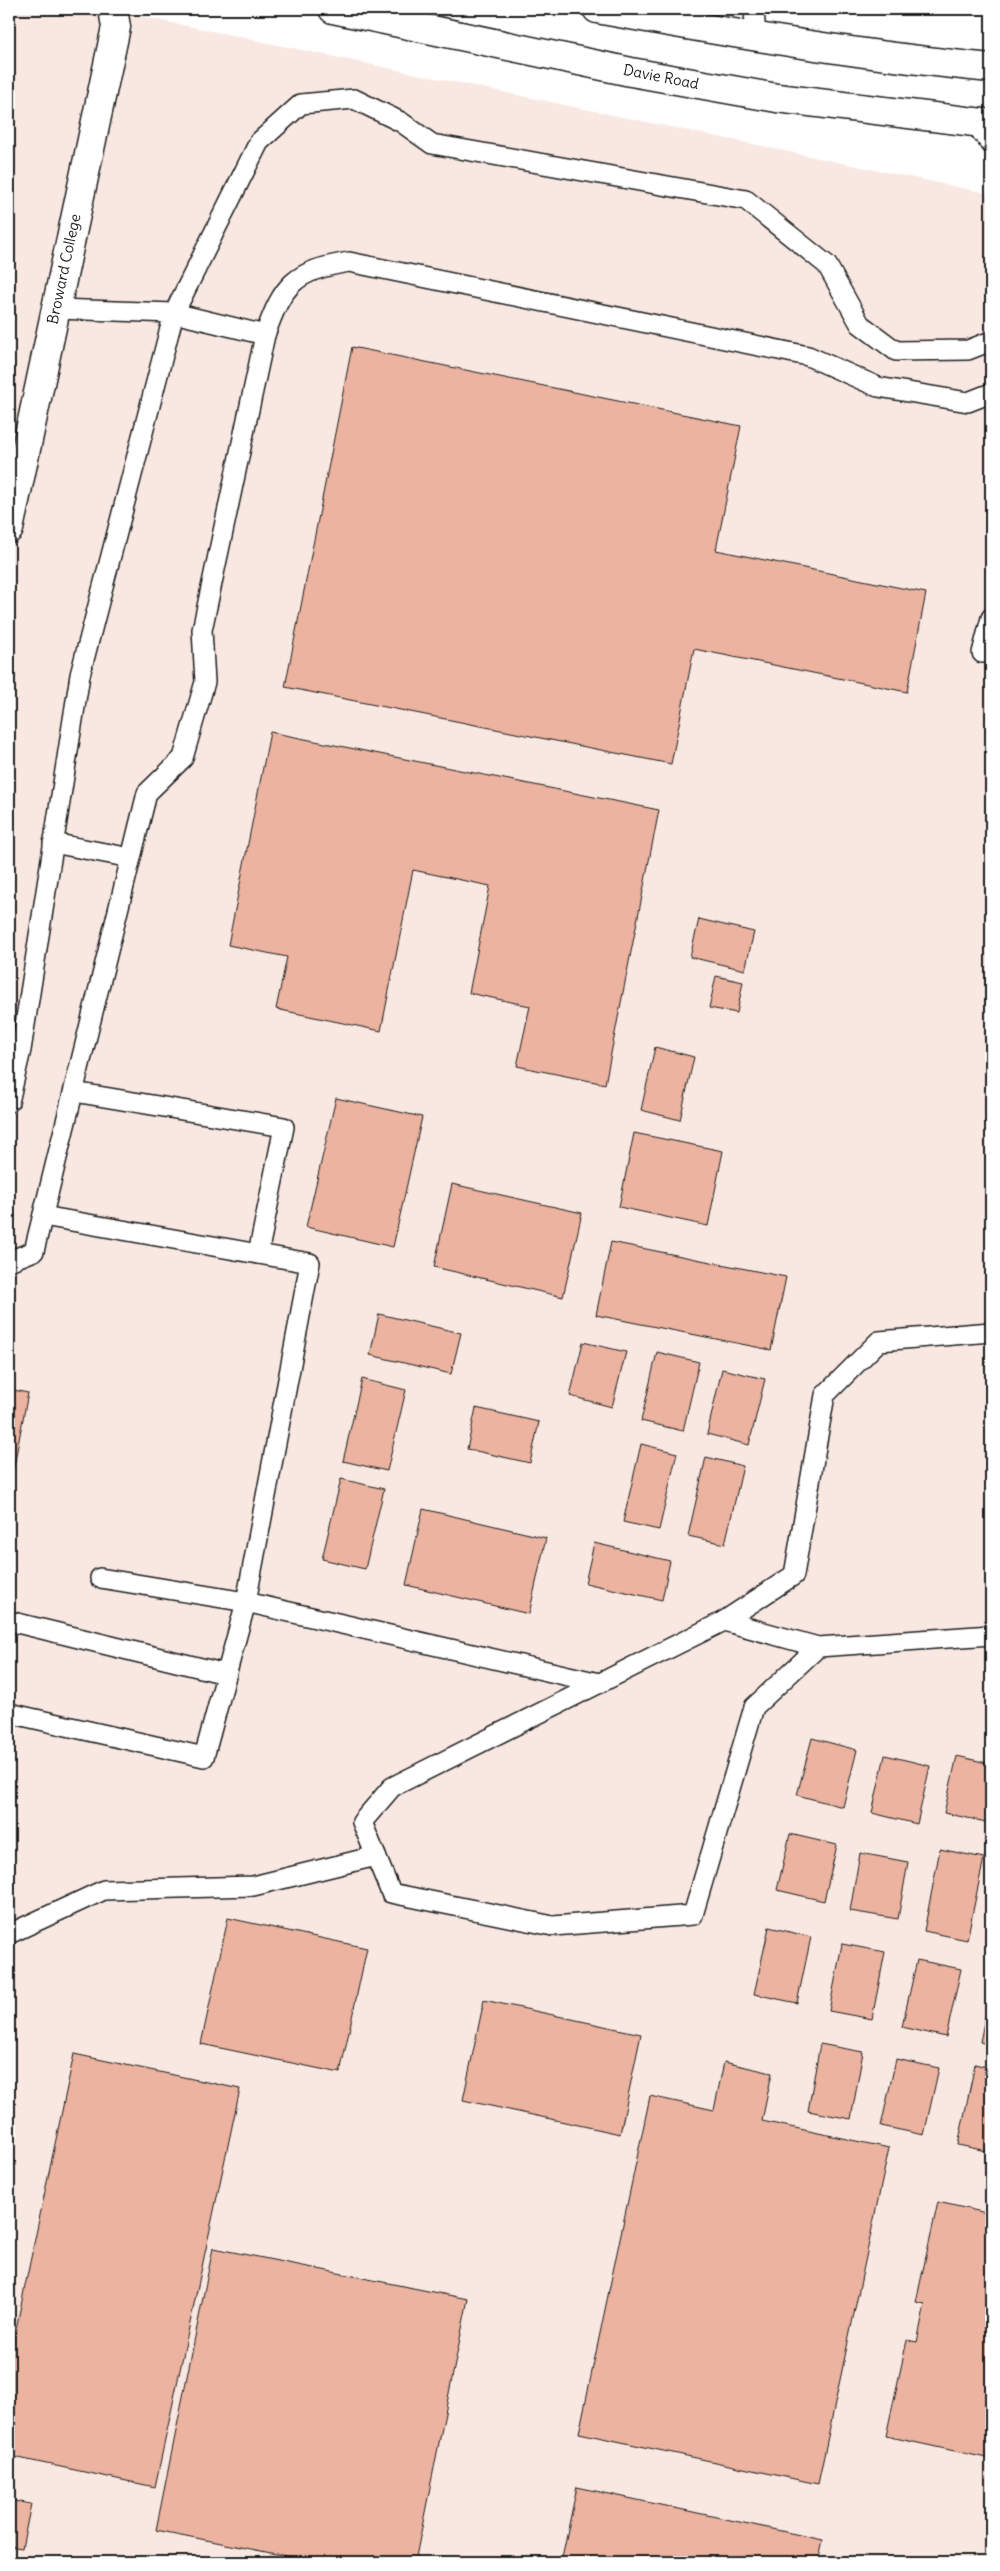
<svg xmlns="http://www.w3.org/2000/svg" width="1000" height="2571" viewBox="0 0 1000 2571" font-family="Delius,sans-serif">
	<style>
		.built { fill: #f9e8e2 }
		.building { fill: #ebb3a0; stroke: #1c1c1c }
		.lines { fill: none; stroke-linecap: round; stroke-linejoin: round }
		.lane-casing { stroke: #1c1c1c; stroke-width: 22 }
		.street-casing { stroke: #1c1c1c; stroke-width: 31 }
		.secondary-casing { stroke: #1c1c1c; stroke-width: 31 }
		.lane { stroke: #fff; stroke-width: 19 }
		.street { stroke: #fff; stroke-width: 28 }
		.secondary { stroke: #fff; stroke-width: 28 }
		.labels { text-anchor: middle; stroke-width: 5; stroke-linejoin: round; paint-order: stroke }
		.street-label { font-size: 15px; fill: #1c1c1c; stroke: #fff }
	</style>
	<rect width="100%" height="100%" fill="#fff"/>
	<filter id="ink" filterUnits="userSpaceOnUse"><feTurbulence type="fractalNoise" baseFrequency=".02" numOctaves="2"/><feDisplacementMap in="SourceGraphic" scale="10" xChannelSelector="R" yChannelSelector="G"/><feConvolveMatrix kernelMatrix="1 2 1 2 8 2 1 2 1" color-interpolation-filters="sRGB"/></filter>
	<g filter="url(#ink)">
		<!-- built -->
		<path class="built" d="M9,9H106L991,194V2562H9Z"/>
		<!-- building -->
		<g class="building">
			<path d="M352,347L741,426L716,550L926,593L907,692L694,649L671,764L285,687Z"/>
			<path d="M270,732L659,810L605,1084L517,1066L530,1006L469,993L490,886L413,870L381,1031L276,1009L287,957L228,945Z"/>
			<path d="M699,919L754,932L745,970L690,957Z"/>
			<path d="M716,976L743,982L737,1013L709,1008Z"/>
			<path d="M655,1047L694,1057L680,1120L641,1110Z"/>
			<path d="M336,1098L422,1117L393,1247L306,1227Z"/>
			<path d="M634,1133L723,1151L708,1226L619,1207Z"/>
			<path d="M452,1184L582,1213L563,1297L434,1267Z"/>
			<path d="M611,1242L786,1277L771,1350L596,1315Z"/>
			<path d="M379,1314L461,1333L451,1374L370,1355Z"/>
			<path d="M583,1342L626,1352L612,1407L570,1396Z"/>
			<path d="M657,1352L699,1362L683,1431L641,1421Z"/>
			<path d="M722,1369L765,1379L749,1445L707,1434Z"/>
			<path d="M362,1379L406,1390L387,1471L343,1461Z"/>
			<path d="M9,1389L28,1393L9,1492Z"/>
			<path d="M476,1408L539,1422L530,1463L467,1449Z"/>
			<path d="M641,1444L677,1453L659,1530L623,1522Z"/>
			<path d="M706,1457L743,1466L725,1544L688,1536Z"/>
			<path d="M341,1479L384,1489L365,1569L322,1559Z"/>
			<path d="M423,1509L546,1538L529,1614L406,1585Z"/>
			<path d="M594,1543L670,1561L662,1600L585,1583Z"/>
			<path d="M812,1738L857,1750L843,1807L797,1795Z"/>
			<path d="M885,1755L930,1766L917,1824L872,1813Z"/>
			<path d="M957,1756L991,1764V1823L944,1813Z"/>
			<path d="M790,1834L837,1845L824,1901L777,1890Z"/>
			<path d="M940,1849L984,1858L967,1940L924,1931Z"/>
			<path d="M860,1853L908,1862L898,1919L850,1911Z"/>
			<path d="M228,1918L367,1948L340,2073L201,2044Z"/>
			<path d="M769,1927L811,1937L797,2003L754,1994Z"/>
			<path d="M842,1944L885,1952L872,2019L829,2011Z"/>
			<path d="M917,1960L961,1969L946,2037L902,2027Z"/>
			<path d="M991,1987V2045L980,2042Z"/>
			<path d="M484,2000L641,2034L620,2134L463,2100Z"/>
			<path d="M820,2044L863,2052L851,2119L808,2111Z"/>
			<path d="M74,2054L240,2089L155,2487L9,2456V2362Z"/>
			<path d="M896,2059L939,2068L924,2135L881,2126Z"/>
			<path d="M724,2062L772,2073L762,2121L889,2148L818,2484L579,2433L650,2096L714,2110Z"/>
			<path d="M975,2064L991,2068V2152L958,2145Z"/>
			<path d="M938,2202L991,2214V2459L886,2436L907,2340L917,2342L925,2304L916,2302Z"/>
			<path d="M213,2248L468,2299L415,2562H316L156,2530Z"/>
			<path d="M577,2487L823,2540L818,2562H561Z"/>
			<path d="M9,2500L31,2504L22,2548L9,2546Z"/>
		</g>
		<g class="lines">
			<!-- lane casing -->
			<g class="lane-casing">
				<g id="lane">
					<path d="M754,9L756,38"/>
					<path d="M974,123L991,144"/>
					<path d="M265,335L174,313L259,142L301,104L354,99L401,122L432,144L746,200L827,265L860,324L896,351L968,350L991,341"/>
					<path d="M982,653L991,618"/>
					<path d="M53,843L131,858"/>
					<path d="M74,1092L284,1127L258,1254"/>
					<path d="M9,1102L21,1050L80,675L174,313L56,309"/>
					<path d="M43,1216L310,1263L246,1602L100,1578"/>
					<path d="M9,1261L34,1251L147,793L183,758L205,682L202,630L265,335C283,284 294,271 349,262L808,356L878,387L968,402L991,393"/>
					<path d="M9,1621L226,1674"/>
					<path d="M724,1621L794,1575L825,1395L879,1341L991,1332"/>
					<path d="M818,1647L754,1707L693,1915L553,1926L391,1893L362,1822L392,1787L724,1621L818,1647L991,1635"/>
					<path d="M9,1713L204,1757L246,1602L599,1683"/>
					<path d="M9,1934L104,1890L253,1886L376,1856"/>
				</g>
			</g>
			<!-- street casing -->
			<g class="street-casing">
				<path id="street" d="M9,529L116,27L113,9"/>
			</g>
			<!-- secondary casing -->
			<g class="secondary-casing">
				<g id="secondary">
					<path d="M333,9L631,72L777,98L991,124"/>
					<path d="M597,9C728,33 859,55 991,68"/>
				</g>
			</g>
			<!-- lane -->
			<use href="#lane" class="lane"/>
			<!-- street -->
			<use href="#street" class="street"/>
			<!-- secondary -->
			<use href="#secondary" class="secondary"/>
		</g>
	</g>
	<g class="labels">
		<!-- street labels -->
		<g class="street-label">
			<text transform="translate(661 77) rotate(11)" y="5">Davie Road</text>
			<text transform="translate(64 269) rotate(-78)" y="5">Broward College</text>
		</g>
	</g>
	<!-- margin -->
	<rect width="1000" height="2571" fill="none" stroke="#fff" stroke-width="30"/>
	<rect x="15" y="15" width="970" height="2541" fill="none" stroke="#1c1c1c" stroke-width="2" filter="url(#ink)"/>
</svg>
